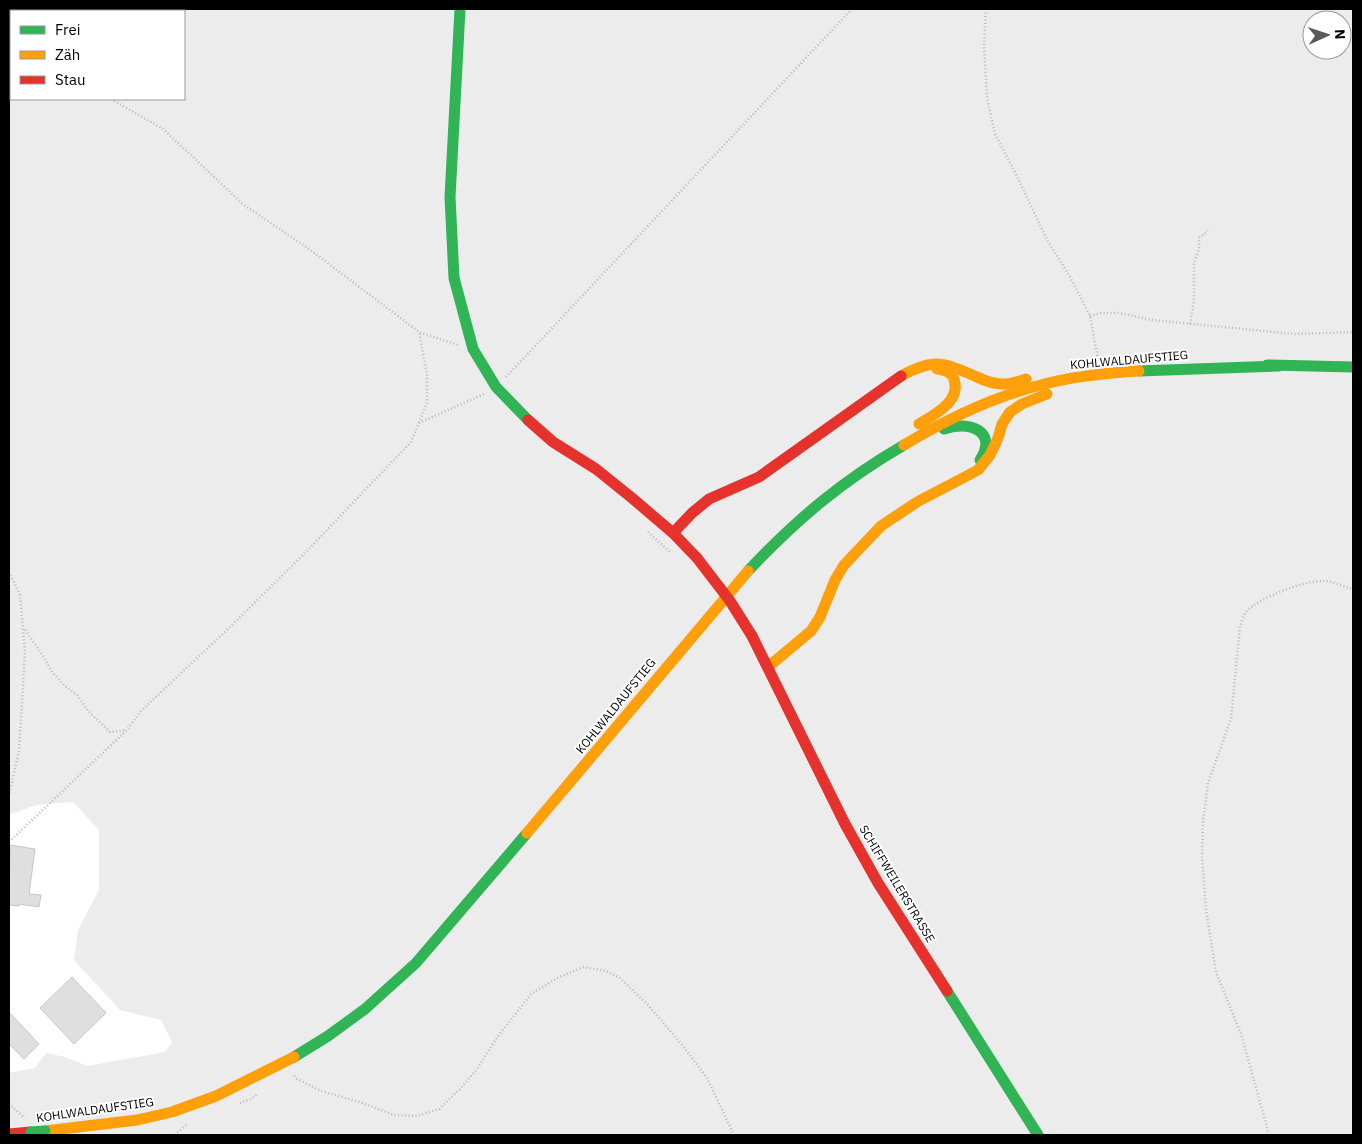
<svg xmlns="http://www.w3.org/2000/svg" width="1362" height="1144" viewBox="0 0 1362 1144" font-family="'IBM Plex Sans',sans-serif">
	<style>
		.green { fill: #ececec; fill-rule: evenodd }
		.building { fill: #dfdfdf; stroke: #c7c7c7 }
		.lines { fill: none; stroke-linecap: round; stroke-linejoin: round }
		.path { stroke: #b9b9b9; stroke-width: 2.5; stroke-dasharray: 1 2.5; stroke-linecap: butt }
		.fast { stroke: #30b455; stroke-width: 11 }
		.slow { stroke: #ff9f0a; stroke-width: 11 }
		.jam { stroke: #e5322d; stroke-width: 11 }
		.fast-bridge { stroke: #30b455; stroke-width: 11 }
		.jam-bridge { stroke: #e5322d; stroke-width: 11 }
		.labels { text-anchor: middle; stroke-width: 4; stroke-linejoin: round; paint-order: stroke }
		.street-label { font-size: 12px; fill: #000; stroke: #fff }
	</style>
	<rect width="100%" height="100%" fill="#fff"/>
	<!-- green -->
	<path class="green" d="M9,9H1353V1135H9V1073L35,1068L46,1053L65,1057L87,1066L165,1052L172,1042L161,1020L120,1010L74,960L78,930L99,890V830L73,802L36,805L9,815ZM11,11H184V99H11ZM1312,20H1342V50H1312Z"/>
	<!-- building -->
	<g class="building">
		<path d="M10,845L35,849L29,894L41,895L39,907L19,904V906L9,905Z"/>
		<path d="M72,977L106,1013L74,1044L40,1008Z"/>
		<path d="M9,1012L39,1044L24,1059L9,1044Z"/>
	</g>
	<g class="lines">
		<!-- path -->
		<g class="path">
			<path d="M986,9L984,46L987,98L995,134L1016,174L1047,240L1069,275L1090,316L1098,359"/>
			<path d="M9,22L11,24"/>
			<path d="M111,99L163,129L244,205L309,249L419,332L458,345"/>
			<path d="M1090,316L1101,313H1120L1152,320L1294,334L1353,332"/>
			<path d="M1190,324L1194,301V263L1199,249V238L1208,231"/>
			<path d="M506,377L852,9"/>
			<path d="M419,423L484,394"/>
			<path d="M648,532L670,552"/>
			<path d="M9,572L20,595L25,652L19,751L9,795"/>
			<path d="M25,630L42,654L52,672L65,686L77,695L88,711L110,732L126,730"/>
			<path d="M9,842L127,730L141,711L229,628L306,552L411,442L427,403V375L419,332"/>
			<path d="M294,1076L297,1079L321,1091L363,1103L394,1115L417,1116L439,1109L460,1089L477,1069L496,1039L531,994L559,977L584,967L606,971L620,978L648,1005L683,1046L707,1078L734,1135"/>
			<path d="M240,1103L251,1099L257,1094"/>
			<path d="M9,1104L25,1118"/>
			<path d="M175,1135L187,1124"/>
			<path d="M1268,1135L1267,1127L1241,1034L1216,972L1206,910L1202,857L1203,822L1208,783L1231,719L1240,626C1242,622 1243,616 1246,612C1258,598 1305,580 1324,581C1334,581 1343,587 1353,589"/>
		</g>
		<!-- fast -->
		<g class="fast">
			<path d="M460,9L450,197L454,278L473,349L496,387L528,420"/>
			<path d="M1267,365L1353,367"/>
			<path d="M1139,371L1279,366"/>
			<path d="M944,429C968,420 999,431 980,460"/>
			<path d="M748,571C797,519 842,481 904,445"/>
			<path d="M947,991L1038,1135"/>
			<path d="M294,1057L328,1036L365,1009L416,963L527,833"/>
		</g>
		<!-- slow -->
		<g class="slow">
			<path d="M901,376C935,357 944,363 977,377C985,381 994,384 1003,384C1011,384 1019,381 1026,379"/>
			<path d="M919,424C936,414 965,399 952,375L946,371L937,369"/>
			<path d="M904,445C947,419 992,397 1041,385C1073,376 1106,373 1139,371"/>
			<path d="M768,667L811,631L820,617L835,580L844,565L881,526L917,502L978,470L990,455L998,438L1002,424L1010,412L1022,404L1047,394"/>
			<path d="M527,833L748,571"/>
			<path d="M45,1131L137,1120L172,1112L216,1096L294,1057"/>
		</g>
		<!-- jam -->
		<g class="jam">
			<path d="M528,420L553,442L596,469L632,498L673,533L697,558"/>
			<path d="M673,533L692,513L709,499L759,477L901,376"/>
			<path d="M752,636L845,824L878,883L947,991"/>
			<path d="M9,1134L31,1132"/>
		</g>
		<!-- fast-bridge -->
		<path class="fast-bridge" d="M31,1132L45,1131"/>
		<!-- jam-bridge -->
		<path class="jam-bridge" d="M697,558L730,601L752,636"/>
	</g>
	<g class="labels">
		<!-- street labels -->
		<g class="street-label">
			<text transform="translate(1129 360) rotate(-5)" y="4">KOHLWALDAUFSTIEG</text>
			<text transform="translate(616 706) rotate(-51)" y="4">KOHLWALDAUFSTIEG</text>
			<text transform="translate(897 884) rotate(59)" y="4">SCHIFFWEILERSTRASSE</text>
			<text transform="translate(95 1110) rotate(-8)" y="4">KOHLWALDAUFSTIEG</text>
		</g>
	</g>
	<!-- border -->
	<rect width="1362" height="1144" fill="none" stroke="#000000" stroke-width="20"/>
	<!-- legend -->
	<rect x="10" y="10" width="175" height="90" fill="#ffffff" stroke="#999999"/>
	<rect x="20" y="26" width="25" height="8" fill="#30b455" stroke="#999999"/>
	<text x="55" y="35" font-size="15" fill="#000000">Frei</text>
	<rect x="20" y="51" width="25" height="8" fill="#ff9f0a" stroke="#999999"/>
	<text x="55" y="60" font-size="15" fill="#000000">Zäh</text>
	<rect x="20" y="76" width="25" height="8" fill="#e5322d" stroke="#999999"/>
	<text x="55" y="85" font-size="15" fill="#000000">Stau</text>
	<!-- north arrow -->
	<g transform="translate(1327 35) rotate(87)"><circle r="24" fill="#ffffff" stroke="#999999"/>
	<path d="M0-4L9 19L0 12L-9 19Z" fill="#595959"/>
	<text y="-8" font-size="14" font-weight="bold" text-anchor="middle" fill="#000000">N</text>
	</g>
</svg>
